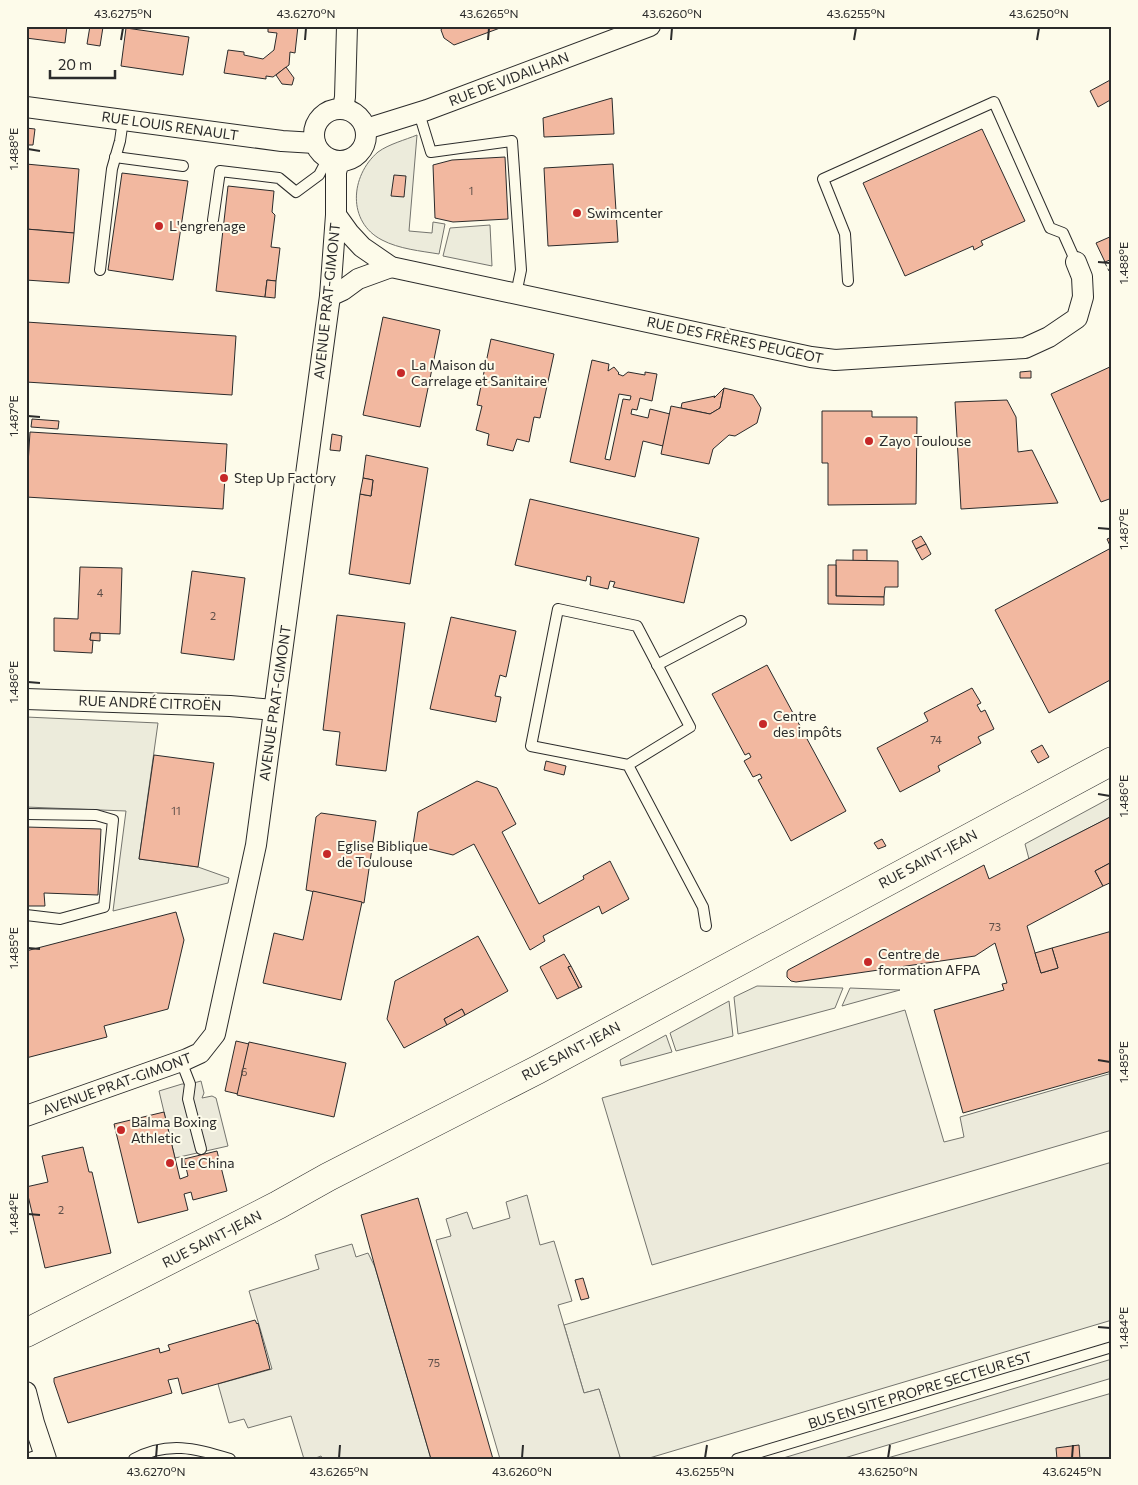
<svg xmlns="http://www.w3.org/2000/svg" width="1138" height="1485" viewBox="0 0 1138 1485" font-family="Commissioner,sans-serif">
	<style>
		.green { fill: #ecebdb; stroke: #74746e }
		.parking { fill: #eceadb; stroke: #74746e }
		.building { fill: #f2b8a0; stroke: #2b2b2b; fill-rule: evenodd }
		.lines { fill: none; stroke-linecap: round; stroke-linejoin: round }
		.lane-casing { stroke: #2b2b2b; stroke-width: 12 }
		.street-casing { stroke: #2b2b2b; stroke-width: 22 }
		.secondary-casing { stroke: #2b2b2b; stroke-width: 29 }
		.lane { stroke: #fdfbea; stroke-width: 10 }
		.street { stroke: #fdfbea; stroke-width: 20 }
		.secondary { stroke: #fdfbea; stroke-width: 28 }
		.fence { stroke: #2b2b2b; stroke-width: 1; stroke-dasharray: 6 2.5; stroke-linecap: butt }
		.ticks { fill: none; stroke: #2b2b2b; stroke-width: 2 }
		.poi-dot { fill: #c62828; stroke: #fdfbea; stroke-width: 2 }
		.labels { text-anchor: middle; stroke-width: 4; stroke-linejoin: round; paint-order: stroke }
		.number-label { font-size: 11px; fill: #5d4e48 }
		.street-label { font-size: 14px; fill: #2b2b2b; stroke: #fdfbea }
		.poi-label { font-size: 14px; fill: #2b2b2b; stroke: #fdfbea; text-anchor: start }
		.neatline { fill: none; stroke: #2b2b2b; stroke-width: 2 }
		.ticks-label { font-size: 12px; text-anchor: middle; fill: #2b2b2b }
	</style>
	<rect width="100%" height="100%" fill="#fdfbea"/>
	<!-- green -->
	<g class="green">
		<path d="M417,135L409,231L432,233L433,222L445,224L439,254C421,251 399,249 382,240C347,222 350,176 378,152C389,144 405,140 417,135Z"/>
		<path d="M490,225L492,266L443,256L450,228Z"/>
		<path d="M26,717L158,723L139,859L198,867L229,878L228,883L113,911L126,811L26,807Z"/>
		<path d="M1112,797V816L1029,859L1025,844Z"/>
		<path d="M757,986L843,988L835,1008L738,1034L734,997Z"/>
		<path d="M850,988L900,990L842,1006Z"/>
		<path d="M729,1001L733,1036L676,1051L670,1033Z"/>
		<path d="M666,1035L672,1052L621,1066L620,1060Z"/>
		<path d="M1112,1162V1320L646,1459H620L599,1389L584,1393L564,1325Z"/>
		<path d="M1112,1359V1378L841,1459H780Z"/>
		<path d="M1112,1393V1459H884Z"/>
	</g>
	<!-- parking -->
	<g class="parking">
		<path d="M905,1010L944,1142L964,1137L960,1117L1112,1073V1130L652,1265L602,1098Z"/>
		<path d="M201,1081L204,1093L202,1098L212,1096L216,1098L228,1146L175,1158L159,1091L182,1084H190Z"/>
		<path d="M527,1195L540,1245L554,1241L572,1301L558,1305L584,1393L599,1389L620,1457L613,1459H500L436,1240L451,1236L446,1219L467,1212L473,1229L510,1218L506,1202Z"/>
		<path d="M352,1244L356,1257L368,1253L375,1267L431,1459H323L321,1456L313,1459H304L291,1416L248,1428L244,1419L229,1423L218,1384L272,1369L249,1291L319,1269L315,1255Z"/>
	</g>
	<!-- building -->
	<g class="building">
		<path d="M27,26H67L65,43L26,38Z"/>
		<path d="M90,26L103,27L100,46L87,44Z"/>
		<path d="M268,26H298L295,53L290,52L289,65L273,77L266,76V79L224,73L228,50L244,52V55L263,59L274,50L277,33L268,32Z"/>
		<path d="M443,26H499L500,28L454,45L444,38L441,30Z"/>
		<path d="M126,28L189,37L183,75L121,66Z"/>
		<path d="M286,67L294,78L292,85L282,84L276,75Z"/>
		<path d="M1112,79V99L1098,107L1090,91Z"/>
		<path d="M612,98L614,134L544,137L543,118Z"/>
		<path d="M26,128L35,129L33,145H26Z"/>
		<path d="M982,129L1025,221L981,241L983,245L974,250L973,246L905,276L863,183Z"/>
		<path d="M505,157L508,219L453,222L435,218L433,165L452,160Z"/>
		<path d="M26,164L79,169L74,233L26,229Z"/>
		<path d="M613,164L618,242L548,246L544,168Z"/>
		<path d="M122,173L188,181L173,280L108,270Z"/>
		<path d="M394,175L406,176L404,197L391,196Z"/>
		<path d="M228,186L274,191L272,212L275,215L271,247L280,248L276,281L267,280L265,297L216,291Z"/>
		<path d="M26,229L74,233L69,283L26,280Z"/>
		<path d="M1112,236V259L1105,262L1096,243Z"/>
		<path d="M267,280L276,281L275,298L265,297Z"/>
		<path d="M383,317L440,330L420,427L363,415Z"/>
		<path d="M26,322L236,336L232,395L26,382Z"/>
		<path d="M491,339L554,354L540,418L534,417L529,442L517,439L513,451L487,445L489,434L476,430L482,406L477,405Z"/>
		<path d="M592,360L609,364L608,371L614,367L619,373L618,374L623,376L628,372L645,375V372L657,374L652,401L640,398L637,410L632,409L631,414L648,418L650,409L670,414L663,446L643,441L635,477L570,462ZM619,394L631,396L630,400L623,399L610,460L605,459Z"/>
		<path d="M1112,366V498L1101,502L1051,394Z"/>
		<path d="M1031,371V378H1020V372Z"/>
		<path d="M724,388L720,408L710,414L681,408L682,403L715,396L714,398Z"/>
		<path d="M724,388L753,395L761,408L757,423L735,436L729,435L713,449L709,464L661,454L671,406L710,414L720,408Z"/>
		<path d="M1007,400L1016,417L1018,452L1032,450L1058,503L961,509L955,402Z"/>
		<path d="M822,411H872V417H917L916,504L828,505V463H822Z"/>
		<path d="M32,419L59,421L58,429L31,427Z"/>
		<path d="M30,432L227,444L223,509L26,497Z"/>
		<path d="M332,434L342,436L340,451L330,450Z"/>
		<path d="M366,455L428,468L410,584L349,574L360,494L371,496L373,480L363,478Z"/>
		<path d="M363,478L373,480L371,496L360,494Z"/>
		<path d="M530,499L699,538L684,603L613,587L615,582L610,581L608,589L590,585L591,577L587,576L586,581L515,565Z"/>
		<path d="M921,536L926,544L916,549L912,541Z"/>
		<path d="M1112,537V679L1049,713L995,610L1111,548L1107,539Z"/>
		<path d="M926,544L931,554L922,560L916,549Z"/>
		<rect x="853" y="550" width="14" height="11"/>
		<path d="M836,560L898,561V587H885L884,597L836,596Z"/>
		<path d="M828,565H836V596L884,597V605L828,604Z"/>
		<path d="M80,567L122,568L120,634L91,633L90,640H93L92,653L54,651V618L78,619Z"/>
		<path d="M192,571L245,578L234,660L181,653Z"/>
		<path d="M337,615L405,623L386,771L336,765L340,732L323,730Z"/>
		<path d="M451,617L516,631L506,677L500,675L495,696L501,697L496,722L430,709Z"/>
		<path d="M91,633H100V641L90,640Z"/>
		<path d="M767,665L846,811L791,841L758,780L762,778L760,774L753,777L744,761L751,757L749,753L745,755L712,694Z"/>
		<path d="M972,688L981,703L977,705L981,712L985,710L994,729L978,737L981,743L938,766L940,771L900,792L877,748L928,721L924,713Z"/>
		<path d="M1042,745L1049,757L1038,763L1031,751Z"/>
		<path d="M154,755L214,763L198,867L139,859Z"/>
		<path d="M546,761L566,766L564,775L544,770Z"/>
		<path d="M477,781L497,788L516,824L502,832L539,904L584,879L583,876L610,861L629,899L602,914L599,906L543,936L545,941L530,950L474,844L453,855L413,845L418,812Z"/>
		<path d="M321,813L376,821L364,903L306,890L316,817Z"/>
		<path d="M1112,816V865L1110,863L1095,871L1103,886L1027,926L1041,973L1058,968L1052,948L1112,931V1071L963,1113L934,1010L1004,990L1002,984L1007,983L995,943L975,956L796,982L791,981L787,977V972L788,970L984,865L989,879Z"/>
		<path d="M26,827L101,829L98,895L44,893L45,906H26Z"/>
		<path d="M882,839L886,846L878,849L874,843Z"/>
		<path d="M1110,863L1112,882L1103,886L1095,871Z"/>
		<path d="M313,891L362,902L341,1000L263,983L274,933L303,940Z"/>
		<path d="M176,912L184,940L168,1009L104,1026L107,1037L26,1058V951Z"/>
		<path d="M478,936L508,991L465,1015L462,1009L444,1019L447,1025L404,1048L387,1019L395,981Z"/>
		<path d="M1052,948L1058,968L1041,973L1035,953Z"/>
		<path d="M564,954L571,966L568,967L579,988L557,999L540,967Z"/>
		<path d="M571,966L582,987L579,988L568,967Z"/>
		<path d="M462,1009L465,1015L447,1025L444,1019Z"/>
		<path d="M236,1041L249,1044L238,1094L225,1091Z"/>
		<path d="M249,1042L346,1063L334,1117L237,1095Z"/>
		<path d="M164,1112L180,1179L188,1176L184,1159L217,1151L227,1191L193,1200L191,1192L184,1194L188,1210L138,1223L114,1124Z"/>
		<path d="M83,1147L89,1172H92L111,1253L45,1268L26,1187L48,1182L42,1156Z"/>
		<path d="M418,1198L433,1250L493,1459H431L375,1267L361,1215Z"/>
		<path d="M583,1278L589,1298L581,1300L575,1280Z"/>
		<path d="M255,1320L257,1324L258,1323L270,1369L182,1394L178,1378L168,1380L172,1393L68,1423L54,1382V1378L159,1348L160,1353L170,1350L168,1345Z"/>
		<path d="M1079,1445L1080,1459H1057L1056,1448Z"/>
	</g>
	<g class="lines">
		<!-- lane casing -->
		<g class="lane-casing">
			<g id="lane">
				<path d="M419,113L431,152L512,141L521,270L516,294"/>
				<path d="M115,157L183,166"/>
				<path d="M213,220L220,171L279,178L296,192L319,175L328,158"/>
				<path d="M100,270L112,169L120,141L123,120"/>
				<path d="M848,281L845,234L823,179L994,102L1050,228L1063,233L1076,262"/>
				<path d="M657,665L741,621"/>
				<path d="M628,765L531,746L558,609L637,626L690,727L628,765L703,907L706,926"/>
				<path d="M26,814L96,815L113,820L104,907L60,919L26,915"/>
				<path d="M181,1061L190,1084L188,1099L201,1149"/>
				<path d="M27,1459L44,1453"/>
				<path d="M134,1459C167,1441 196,1448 230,1459"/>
				<path d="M737,1459L1112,1347"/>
			</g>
		</g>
		<!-- street casing -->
		<g class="street-casing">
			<g id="street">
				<path d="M26,107L282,141L315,143"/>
				<path d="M343,108L345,97L347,26"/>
				<circle cx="340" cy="135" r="26"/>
				<path d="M366,129L427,110L650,26"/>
				<path d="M336,215L349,233L362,247L391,267L811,357L835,360L1025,348L1049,337L1077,318L1083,297L1082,277L1076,262"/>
				<path d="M330,296L343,290L358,279L391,267"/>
				<path d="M26,699L230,706L274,710"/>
				<path d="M26,1116L187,1059L200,1053L215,1034L256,845L330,296L336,215V172L339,161"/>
				<path d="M26,1392L34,1423L46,1459"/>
			</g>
		</g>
		<!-- secondary casing -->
		<g class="secondary-casing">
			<path id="secondary" d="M26,1333L278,1205L328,1177L537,1070L1112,761"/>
		</g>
		<!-- lane -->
		<use href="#lane" class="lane"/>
		<!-- street -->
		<use href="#street" class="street"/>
		<!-- secondary -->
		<use href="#secondary" class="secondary"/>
		<!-- fence -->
		<path class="fence" d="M1104,261L1109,271L1112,270"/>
	</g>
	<!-- ticks -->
	<path class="ticks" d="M121,40L123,28M305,40L306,28M488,40L489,28M671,40L672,28M854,40L856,28M1037,40L1039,28M28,149L40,151M1098,262L1110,263M28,416L40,417M1098,528L1110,529M28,682L40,683M1098,794L1110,796M28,948L40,949M1098,1060L1110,1062M28,1214L40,1215M1098,1327L1110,1328M156,1458L157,1445M339,1458L340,1445M522,1458L523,1445M705,1458L707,1445M888,1458L890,1445M1072,1458L1073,1445"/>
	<!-- markers -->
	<g class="poi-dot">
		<circle cx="577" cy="213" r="5"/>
		<circle cx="159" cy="226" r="5"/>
		<circle cx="401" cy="373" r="5"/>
		<circle cx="869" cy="441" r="5"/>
		<circle cx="224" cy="478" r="5"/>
		<circle cx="763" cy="724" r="5"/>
		<circle cx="327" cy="854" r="5"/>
		<circle cx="868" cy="962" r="5"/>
		<circle cx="121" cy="1130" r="5"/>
		<circle cx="170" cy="1163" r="5"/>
	</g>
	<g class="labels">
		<!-- number labels -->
		<g class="number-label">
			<text x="471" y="195">1</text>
			<text x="100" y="597">4</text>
			<text x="213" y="620">2</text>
			<text x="936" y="744">74</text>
			<text x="176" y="815">11</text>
			<text x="995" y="931">73</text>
			<text x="244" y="1076">6</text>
			<text x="61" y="1214">2</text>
			<text x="434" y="1367">75</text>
		</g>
		<!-- street labels -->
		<g class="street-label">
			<text transform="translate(509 79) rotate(-21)" y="5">RUE DE VIDAILHAN</text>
			<text transform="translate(170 126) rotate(8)" y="5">RUE LOUIS RENAULT</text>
			<text transform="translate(327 301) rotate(-84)" y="5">AVENUE PRAT-GIMONT</text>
			<text transform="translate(735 340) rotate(12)" y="5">RUE DES FRÈRES PEUGEOT</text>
			<text transform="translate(150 703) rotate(2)" y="5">RUE ANDRÉ CITROËN</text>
			<text transform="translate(275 703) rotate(-82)" y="5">AVENUE PRAT-GIMONT</text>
			<text transform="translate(928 859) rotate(-28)" y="5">RUE SAINT-JEAN</text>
			<text transform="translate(571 1051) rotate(-28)" y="5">RUE SAINT-JEAN</text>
			<text transform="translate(117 1084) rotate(-20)" y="5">AVENUE PRAT-GIMONT</text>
			<text transform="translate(212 1239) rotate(-27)" y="5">RUE SAINT-JEAN</text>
			<text transform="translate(920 1390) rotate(-17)" y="5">BUS EN SITE PROPRE SECTEUR EST</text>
		</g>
		<!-- poi labels -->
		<g class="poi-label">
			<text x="587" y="218">Swimcenter</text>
			<text x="169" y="231">L'engrenage</text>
			<text x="411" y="370">La Maison du<tspan x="411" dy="16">Carrelage et Sanitaire</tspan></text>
			<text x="879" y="446">Zayo Toulouse</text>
			<text x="234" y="483">Step Up Factory</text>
			<text x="773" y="721">Centre<tspan x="773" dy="16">des impôts</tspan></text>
			<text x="337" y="851">Eglise Biblique<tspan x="337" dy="16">de Toulouse</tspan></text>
			<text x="878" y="959">Centre de<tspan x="878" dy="16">formation AFPA</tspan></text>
			<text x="131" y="1127">Balma Boxing<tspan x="131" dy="16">Athletic</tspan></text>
			<text x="180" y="1168">Le China</text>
		</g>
	</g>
	<!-- border -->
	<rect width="1138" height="1485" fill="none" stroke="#fdfbea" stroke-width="55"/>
	<!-- scale -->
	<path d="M50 70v8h65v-8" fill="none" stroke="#2b2b2b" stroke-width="2.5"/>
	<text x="58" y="70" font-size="15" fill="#2b2b2b" stroke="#fdfbea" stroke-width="4" paint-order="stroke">20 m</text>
	<rect x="28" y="28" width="1082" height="1430" class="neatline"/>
	<g class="ticks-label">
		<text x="123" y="18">43.6275°N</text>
		<text x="306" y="18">43.6270°N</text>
		<text x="489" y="18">43.6265°N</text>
		<text x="672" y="18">43.6260°N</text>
		<text x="856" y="18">43.6255°N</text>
		<text x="1039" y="18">43.6250°N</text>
		<text transform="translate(14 149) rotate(-90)" y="4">1.488°E</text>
		<text transform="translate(1124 263) rotate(-90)" y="4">1.488°E</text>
		<text transform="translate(14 416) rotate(-90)" y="4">1.487°E</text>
		<text transform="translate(1124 529) rotate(-90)" y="4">1.487°E</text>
		<text transform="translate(14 682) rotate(-90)" y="4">1.486°E</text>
		<text transform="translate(1124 796) rotate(-90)" y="4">1.486°E</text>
		<text transform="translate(14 948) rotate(-90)" y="4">1.485°E</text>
		<text transform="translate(1124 1062) rotate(-90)" y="4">1.485°E</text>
		<text transform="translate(14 1214) rotate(-90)" y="4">1.484°E</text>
		<text transform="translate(1124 1328) rotate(-90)" y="4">1.484°E</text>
		<text x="156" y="1476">43.6270°N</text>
		<text x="339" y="1476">43.6265°N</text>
		<text x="522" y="1476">43.6260°N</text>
		<text x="705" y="1476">43.6255°N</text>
		<text x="888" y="1476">43.6250°N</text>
		<text x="1072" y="1476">43.6245°N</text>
	</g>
</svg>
